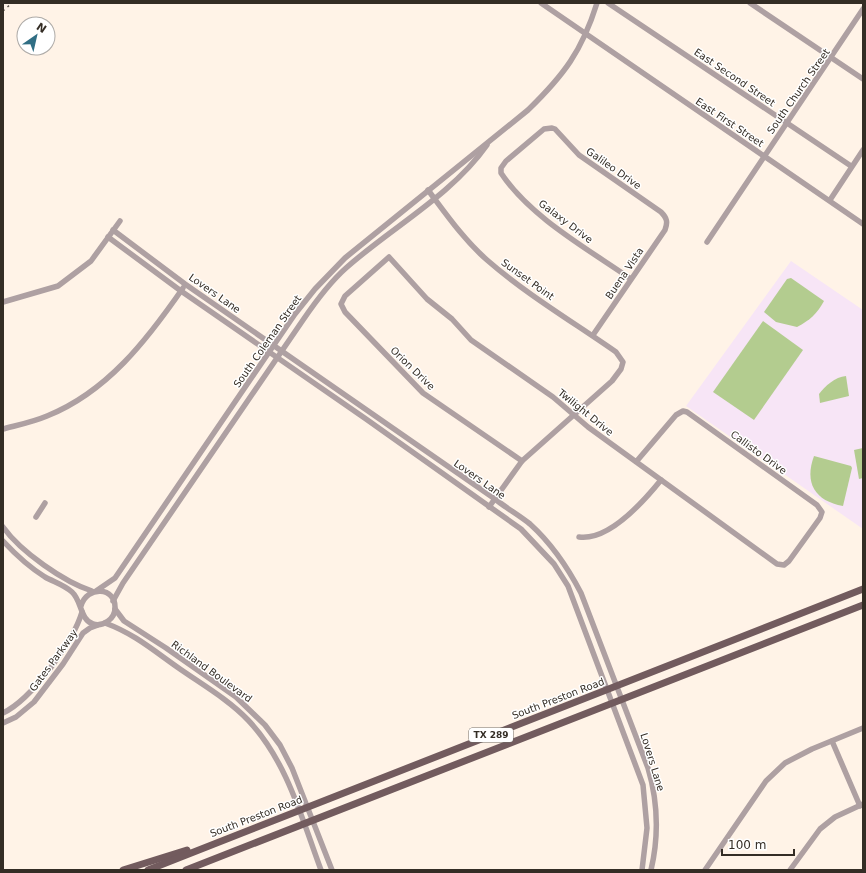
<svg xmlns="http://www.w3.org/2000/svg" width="866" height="873" viewBox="0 0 866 873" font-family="'DejaVu Sans',sans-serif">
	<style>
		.education { fill: #f7e5f6 }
		.green { fill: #b3cc8f }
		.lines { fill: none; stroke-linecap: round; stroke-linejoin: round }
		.minor { stroke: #aea0a2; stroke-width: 5.5 }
		.major { stroke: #725b5e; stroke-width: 7 }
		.rail { stroke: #5e564d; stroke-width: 1.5; stroke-dasharray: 2 4; stroke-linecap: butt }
		.labels { text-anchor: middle; stroke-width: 3; stroke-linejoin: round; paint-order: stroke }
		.shield { fill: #fff; stroke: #716c66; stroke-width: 1 }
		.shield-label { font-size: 9px; font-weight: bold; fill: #342d25 }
		.street-label { font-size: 10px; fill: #342d25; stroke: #fff }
	</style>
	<rect width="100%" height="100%" fill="#fff3e7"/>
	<!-- education -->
	<path class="education" d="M791,261L863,310V529L686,406Z"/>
	<!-- green -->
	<g class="green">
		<path d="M791,278L824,301C817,314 810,320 797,327L776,322L764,312L787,279Z"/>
		<path d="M763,321L803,350L754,420L713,392Z"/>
		<path d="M846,376L849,396L820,403L819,394C825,386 835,377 846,376Z"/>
		<path d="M863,448V478L859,479L854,450Z"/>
		<path d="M814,456L851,466L852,468L843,506C815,501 804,483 814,456Z"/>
	</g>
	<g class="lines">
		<!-- minor -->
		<g class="minor">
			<path d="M541,3L863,224"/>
			<path d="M608,3L851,166"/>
			<path d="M750,3L863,79"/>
			<path d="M428,190C446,214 464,240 487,260C526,294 573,322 616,352L623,362L621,369L612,381L522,461L489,507"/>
			<path d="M830,200L863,150"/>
			<path d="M113,230L185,284L495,499C506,508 519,515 530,524C551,543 568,568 581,593L648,768C658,802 659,836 651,870"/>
			<path d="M108,237L181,291L366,419L521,529L554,564L568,586L643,785L647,828L642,870"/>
			<path d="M707,242L863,9"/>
			<path d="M3,302L58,286L91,261L120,221"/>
			<path d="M593,335L665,230C668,222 667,218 661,212L579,155L555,129L552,128L544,129L506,161L501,168V173C530,217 588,249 631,279"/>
			<path d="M3,429C18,425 33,422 47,416C107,392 147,340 183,288"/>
			<path d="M522,461L423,393L345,312L341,304L345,296L389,257L427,299L452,319L471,340L553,397L588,427L777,564L784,565L789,561L820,518L822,512L817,505L687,412L683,411L676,415L636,462"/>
			<path d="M36,517L45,503"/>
			<path d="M3,527C21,552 64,582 92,591"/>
			<path d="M579,537C609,541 644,501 661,480"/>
			<path d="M3,541C16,555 29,567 45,577C54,582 64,585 72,592C82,601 80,620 93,624C103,627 115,619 115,608C116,587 87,585 81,606"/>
			<path d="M96,591L115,578L295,314L315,289L345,258L528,110C564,75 582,51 597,3"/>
			<path d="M113,601L123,583L303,320C316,301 329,283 346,268C392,227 451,196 487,145"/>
			<path d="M115,609L124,621L166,648L236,697L265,725L280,745L292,768L332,870"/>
			<path d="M105,623C135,634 154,651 180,669C203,685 229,700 248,720C287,761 302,819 321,870"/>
			<path d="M3,713C32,699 73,642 82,612"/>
			<path d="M3,723L16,717L34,702L63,664L83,633L90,628L98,625"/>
			<path d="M832,741L860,806"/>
			<path d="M705,870L766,781L785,763L812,749L863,728"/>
			<path d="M790,870L820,829L835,817L863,804"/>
		</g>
		<!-- major -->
		<g class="major">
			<path d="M123,870L187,850"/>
			<path d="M148,870L863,589"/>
			<path d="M186,870L863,605"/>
		</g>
		<!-- rail -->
		<path class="rail" d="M3,11L12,3"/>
	</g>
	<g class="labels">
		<!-- shield labels -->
		<rect class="shield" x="469" y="728" width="44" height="14" rx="3"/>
		<g class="shield-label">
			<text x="491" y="738">TX 289</text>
		</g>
		<!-- street labels -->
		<g class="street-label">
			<text transform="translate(735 77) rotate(34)" y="4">East Second Street</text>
			<text transform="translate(798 91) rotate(-55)" y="4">South Church Street</text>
			<text transform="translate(730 122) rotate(34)" y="4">East First Street</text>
			<text transform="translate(614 168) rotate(35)" y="4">Galileo Drive</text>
			<text transform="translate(566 221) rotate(37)" y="4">Galaxy Drive</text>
			<text transform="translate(624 273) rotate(-56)" y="4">Buena Vista</text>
			<text transform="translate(528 279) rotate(36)" y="4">Sunset Point</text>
			<text transform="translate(215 293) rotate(35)" y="4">Lovers Lane</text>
			<text transform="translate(267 341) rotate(-55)" y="4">South Coleman Street</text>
			<text transform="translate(413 368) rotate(44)" y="4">Orion Drive</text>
			<text transform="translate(586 412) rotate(39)" y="4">Twilight Drive</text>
			<text transform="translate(759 452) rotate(36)" y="4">Callisto Drive</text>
			<text transform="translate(480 479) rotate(35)" y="4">Lovers Lane</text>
			<text transform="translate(53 660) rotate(-54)" y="4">Gates Parkway</text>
			<text transform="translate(212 671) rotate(36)" y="4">Richland Boulevard</text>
			<text transform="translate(558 698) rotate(-21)" y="4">South Preston Road</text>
			<text transform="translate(653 762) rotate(73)" y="4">Lovers Lane</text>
			<text transform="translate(256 816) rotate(-21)" y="4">South Preston Road</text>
		</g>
	</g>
	<!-- border -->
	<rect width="866" height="873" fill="none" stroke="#342d25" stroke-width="8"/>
	<!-- north arrow -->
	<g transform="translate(36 36) rotate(34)"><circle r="19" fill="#ffffff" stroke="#aeaba8"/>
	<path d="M0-3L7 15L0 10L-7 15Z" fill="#306e84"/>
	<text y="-6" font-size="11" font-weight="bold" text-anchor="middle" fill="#342d25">N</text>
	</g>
	<!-- scale -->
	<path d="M722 849v6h72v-6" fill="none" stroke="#342d25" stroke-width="2"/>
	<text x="728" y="849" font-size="12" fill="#342d25" stroke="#ffffff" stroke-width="3" paint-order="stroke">100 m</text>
</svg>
